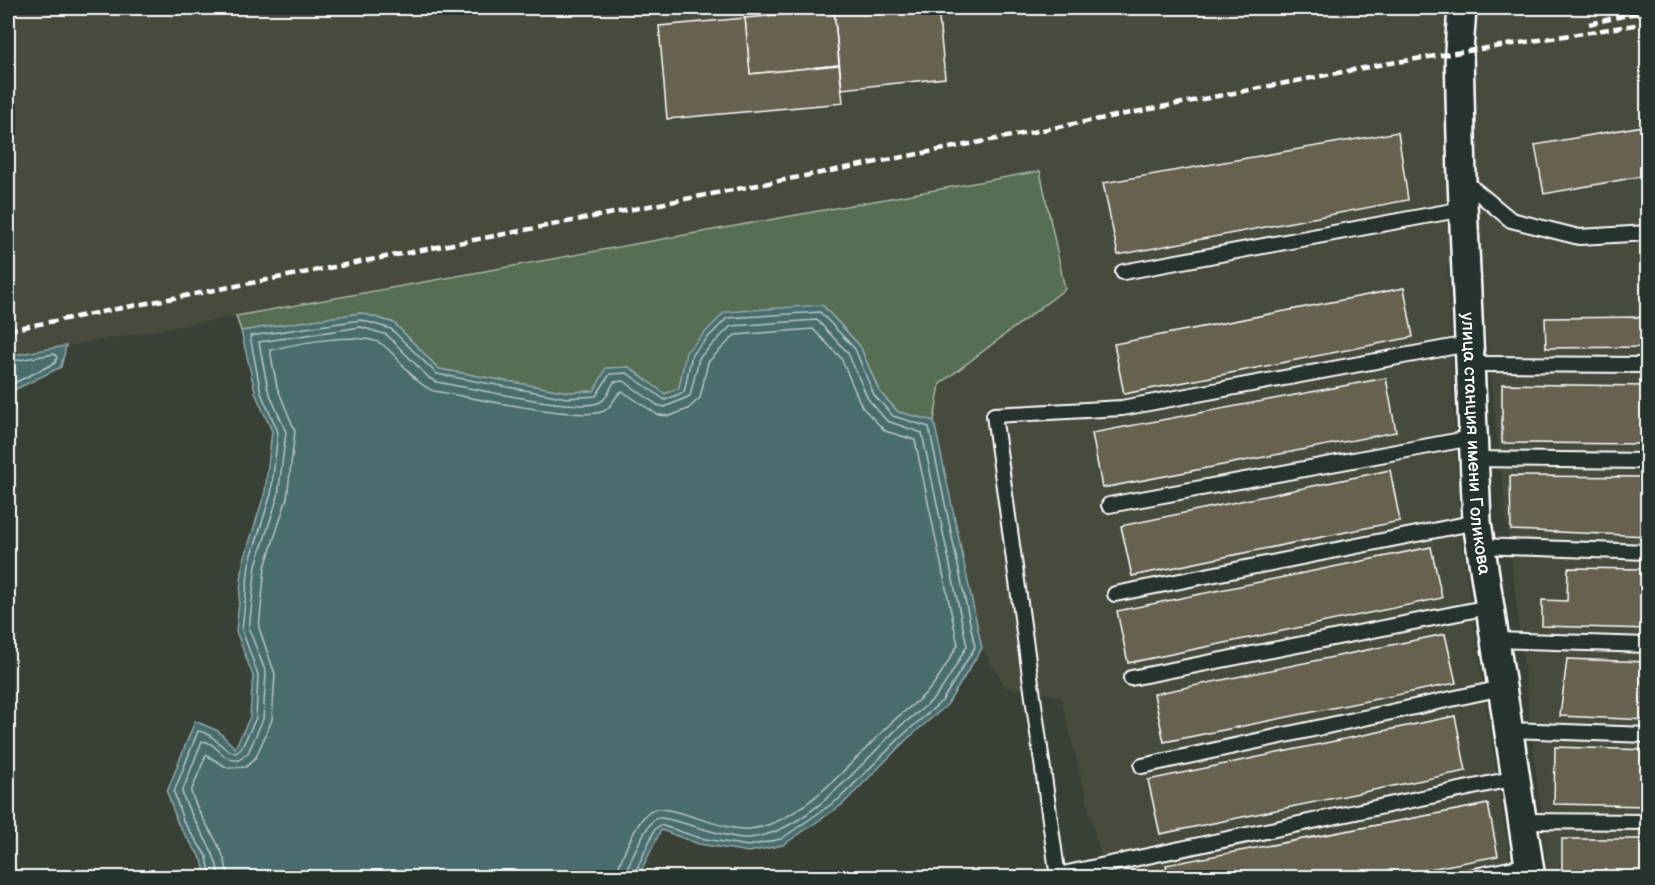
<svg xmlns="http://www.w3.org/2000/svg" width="1655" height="885" viewBox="0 0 1655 885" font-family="'Balsamiq Sans',sans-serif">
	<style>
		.built { fill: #464b3e }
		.green { fill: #576e53; stroke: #abb6a9; stroke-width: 1.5 }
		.water { fill: #496d6e; stroke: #92a7a8; stroke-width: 1.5 }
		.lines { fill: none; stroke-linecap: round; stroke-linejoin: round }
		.shore { stroke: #b6c5c5; stroke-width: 1.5 }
		.building { fill: #66624f; stroke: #fff; stroke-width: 1.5 }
		.service-casing { stroke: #fff; stroke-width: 18 }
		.minor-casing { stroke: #fff; stroke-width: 32 }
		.service { stroke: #26332d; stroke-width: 14 }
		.minor { stroke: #26332d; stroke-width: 27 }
		.rail { stroke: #fff; stroke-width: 4.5; stroke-dasharray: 9 4.5; stroke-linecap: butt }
		.labels { text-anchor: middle; stroke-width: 6; stroke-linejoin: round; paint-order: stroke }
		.street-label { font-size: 18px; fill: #fff; stroke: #26332d }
	</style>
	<rect width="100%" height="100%" fill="#394137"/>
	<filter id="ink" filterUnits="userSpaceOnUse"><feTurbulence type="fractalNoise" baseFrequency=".0167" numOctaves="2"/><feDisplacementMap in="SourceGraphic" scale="12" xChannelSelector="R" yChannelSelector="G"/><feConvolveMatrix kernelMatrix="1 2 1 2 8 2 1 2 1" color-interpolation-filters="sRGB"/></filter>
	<g filter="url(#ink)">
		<!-- built -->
		<path class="built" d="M8,8H1647V877H1548L1482,305L1480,258L1447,265L1459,526L1512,877H1106L1061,697L1006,687L982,648L934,421L940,384L1065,289L620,250L8,356Z"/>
		<!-- green -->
		<path class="green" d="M1040,171L1065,289L940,384L934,421L898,412L879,391L860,346L822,305L786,309L687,352L679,388L665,394L628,367L594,391L568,392L439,369L394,323L361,313L241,331L236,316Z"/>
		<!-- water -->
		<g class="water">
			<path d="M822,305L860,346L879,391L898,412L934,421L982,648L947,705L907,739L843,804L783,845L749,852L699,844L661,830L638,877H206L202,860L178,824L167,792L195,721L218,731L235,748L250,717L253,676L236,631L243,563L265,492L272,431L256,395L241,331L361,313L394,323L439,369L568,392L594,391L606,368L629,367L665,394L679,388L686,352L725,312Z"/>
			<path d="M66,346L61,367L8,393V356Z"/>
		</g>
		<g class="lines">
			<!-- shore -->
			<g class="shore">
				<path d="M8,362L54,354L57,357L55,363L8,386"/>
				<path d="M211,878L207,857L183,821L174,792L198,731C214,732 221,751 236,753L241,749L256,718L258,675L242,630L249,564L271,494L278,432L261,393L250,336L361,320L391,329L437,374L567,398L596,396L610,374L627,373L665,400L684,392L692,354L727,318L820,312L855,349L874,395L893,416L929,427L975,647L942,701L903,735L839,799L781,839L748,846L700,838L660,825L655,829L633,878"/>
				<path d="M219,878C217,847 191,824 182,792L202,741C217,742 222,762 239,760L248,753L263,719L266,673L249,629L256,565L278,496L286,432L268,390L259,342L361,327L387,335L429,378L436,382C469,387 572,412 598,403C607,400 610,389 614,382L624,381L657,405L665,407L690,396L699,358L731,326L817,320L848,353L868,399L887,421L922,433L967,646C957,662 948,683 935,697C924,709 910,718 897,729C859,766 806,833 749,838C728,840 666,815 657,818C647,822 626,867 626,878"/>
				<path d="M228,878C226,845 200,823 191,792L206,755L228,768L246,767L256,757L272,720L275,674L259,628L265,567L287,498L295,431L277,387L270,350C294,344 363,330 383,345C401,358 413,384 434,391C466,396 581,422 604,411C613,406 615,395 622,391L658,415L670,416L688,409L700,398L708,362L735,335L813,329L841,358L862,407L885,431L915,440L958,645C949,659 940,678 928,691C917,703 902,712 890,724C854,759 802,824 750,829C724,832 668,803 652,810C639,816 617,863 617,878"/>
			</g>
		</g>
		<!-- building -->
		<g class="building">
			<path d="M855,8H938L945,78L842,89L834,10Z"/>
			<path d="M834,10L839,65L750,74L745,18Z"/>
			<path d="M745,18L750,74L839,65L843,103L667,119L659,26Z"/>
			<path d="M1648,125V175L1544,194L1535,145Z"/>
			<path d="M1398,132L1408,200L1118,255L1103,183Z"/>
			<path d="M1404,288L1413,337L1124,394L1114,344Z"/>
			<path d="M1648,317V347L1546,348L1545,318Z"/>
			<path d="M1386,378L1396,432L1102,488L1092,433Z"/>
			<path d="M1502,384L1648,386V444L1502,443Z"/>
			<path d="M1390,470L1400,521L1132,576L1121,526Z"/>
			<path d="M1510,476L1648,477V536L1511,530Z"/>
			<path d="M1431,547L1442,598L1128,663L1117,611Z"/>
			<path d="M1568,568L1648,569V629L1542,626V600L1567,601Z"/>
			<path d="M1445,634L1456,683L1164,742L1154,694Z"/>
			<path d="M1567,659L1648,662V720L1560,716Z"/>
			<path d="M1455,716L1466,771L1160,834L1148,780Z"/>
			<path d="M1555,747L1648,750V806L1554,804Z"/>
			<path d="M1488,804L1498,856L1383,878H1168L1166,865Z"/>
			<rect x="1562" y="839" width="86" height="39"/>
		</g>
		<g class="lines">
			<!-- service casing -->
			<g class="service-casing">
				<g id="service">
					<path d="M1464,181L1511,220L1579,237L1648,233"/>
					<path d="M1123,272L1463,209"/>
					<path d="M1469,364L1648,365"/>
					<path d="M1473,459L1648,461"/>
					<path d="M1109,505L1472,438"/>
					<path d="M1480,546L1648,552"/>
					<path d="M1115,594L1477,522"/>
					<path d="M1495,640L1648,645"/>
					<path d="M1131,678L1489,607"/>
					<path d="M1508,730L1648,735"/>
					<path d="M1142,766L1502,688"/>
					<path d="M1522,821L1648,822"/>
					<path d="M1058,875L1516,778"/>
					<path d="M1058,878L994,415L1122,408L1468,344"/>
					<path d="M1465,878L1529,865"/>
				</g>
			</g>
			<!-- minor casing -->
			<g class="minor-casing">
				<g id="minor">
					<path id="s1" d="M1462,8L1459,51L1462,180L1477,522L1531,878"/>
				</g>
			</g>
			<!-- service -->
			<use href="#service" class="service"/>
			<!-- minor -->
			<use href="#minor" class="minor"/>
			<!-- rail -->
			<g class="rail">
				<path d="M1589,24L1648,10"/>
				<path d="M8,330L1384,64L1648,23"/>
			</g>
		</g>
	</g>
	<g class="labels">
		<!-- street labels -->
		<g class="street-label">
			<text dy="6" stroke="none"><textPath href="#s1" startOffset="436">улица станция имени Голикова</textPath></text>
		</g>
	</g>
	<!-- margin -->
	<rect width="1655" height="885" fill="none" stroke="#26332d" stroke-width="30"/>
	<rect x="15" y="15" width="1625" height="855" fill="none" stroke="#fff" stroke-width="2" filter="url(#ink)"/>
</svg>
